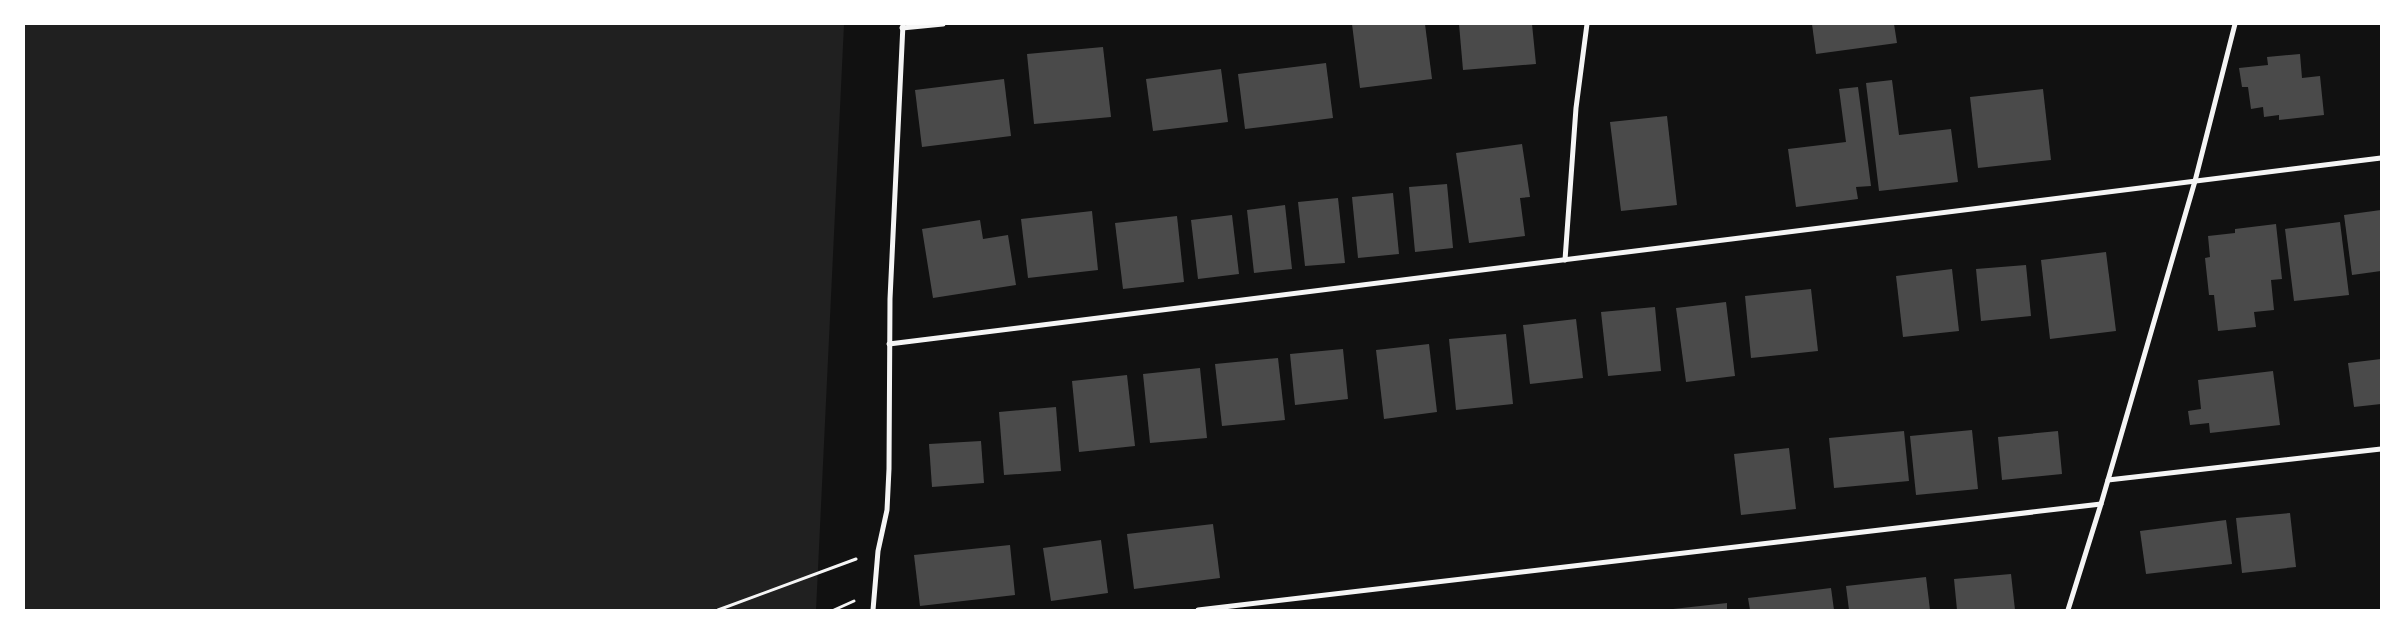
<svg xmlns="http://www.w3.org/2000/svg" width="2405" height="634" viewBox="0 0 2405 634" font-family="'Sofia Sans Condensed',sans-serif">
	<style>
		.green { fill: #202020 }
		.building { fill: #4a4a4a }
		.lines { fill: none; stroke-linecap: round; stroke-linejoin: round }
		.path { stroke: #f5f5f5; stroke-width: 3 }
		.minor { stroke: #f5f5f5; stroke-width: 5 }
	</style>
	<rect width="100%" height="100%" fill="#111"/>
	<!-- green -->
	<path class="green" d="M24,24H844L816,610H24Z"/>
	<!-- building -->
	<g class="building">
		<path d="M1352,24H1425L1432,79L1360,88Z"/>
		<path d="M1459,24H1532L1536,64L1463,70Z"/>
		<path d="M1812,24H1894L1897,43L1816,54Z"/>
		<path d="M1103,47L1111,117L1034,124L1027,54Z"/>
		<path d="M2300,54L2302,78L2320,76L2324,115L2279,120V115L2264,117L2263,107L2251,109L2248,87H2242L2239,68L2268,65L2267,57Z"/>
		<path d="M1326,63L1333,118L1245,129L1238,74Z"/>
		<path d="M1221,69L1228,122L1153,131L1146,79Z"/>
		<path d="M1004,79L1011,136L922,147L915,90Z"/>
		<path d="M1892,80L1899,135L1951,129L1958,182L1879,191L1866,83Z"/>
		<path d="M1858,87L1871,186L1856,187L1858,199L1796,207L1788,149L1846,142L1839,89Z"/>
		<path d="M2043,89L2051,160L1978,168L1970,97Z"/>
		<path d="M1667,116L1677,205L1621,211L1610,122Z"/>
		<path d="M1522,144L1530,197L1520,198L1525,236L1469,243L1456,153Z"/>
		<path d="M1447,184L1453,248L1415,252L1409,187Z"/>
		<path d="M1393,193L1399,254L1358,258L1352,197Z"/>
		<path d="M1338,198L1345,263L1305,266L1298,202Z"/>
		<path d="M1285,205L1292,269L1254,273L1247,210Z"/>
		<path d="M2381,210V271L2352,275L2344,215Z"/>
		<path d="M1092,211L1098,270L1028,278L1021,219Z"/>
		<path d="M1232,215L1239,274L1198,279L1191,220Z"/>
		<path d="M1177,216L1184,282L1123,289L1115,223Z"/>
		<path d="M980,220L983,239L1008,235L1016,285L933,298L922,229Z"/>
		<path d="M2340,222L2349,295L2294,301L2285,229Z"/>
		<path d="M2276,224L2282,279L2271,280L2274,310L2254,312L2256,327L2218,331L2214,295H2209L2205,258L2210,257L2208,236L2235,233V229Z"/>
		<path d="M2106,252L2116,331L2050,339L2041,260Z"/>
		<path d="M2026,265L2031,316L1981,321L1976,269Z"/>
		<path d="M1952,269L1959,331L1903,337L1896,276Z"/>
		<path d="M1811,289L1818,351L1751,358L1745,296Z"/>
		<path d="M1726,302L1735,376L1686,382L1676,308Z"/>
		<path d="M1655,307L1661,371L1608,376L1601,312Z"/>
		<path d="M1576,319L1583,378L1530,384L1523,325Z"/>
		<path d="M1506,334L1513,404L1456,410L1449,339Z"/>
		<path d="M1429,344L1437,412L1384,419L1376,350Z"/>
		<path d="M1343,349L1348,399L1295,405L1290,354Z"/>
		<path d="M1278,358L1285,420L1222,426L1215,364Z"/>
		<path d="M2381,359V404L2354,407L2348,363Z"/>
		<path d="M1200,368L1207,438L1150,443L1143,374Z"/>
		<path d="M2273,371L2280,425L2210,433L2209,423L2190,425L2188,411L2201,409L2198,380Z"/>
		<path d="M1127,375L1135,446L1079,452L1072,381Z"/>
		<path d="M1056,407L1061,471L1004,475L999,412Z"/>
		<path d="M1972,430L1978,489L1916,495L1910,436Z"/>
		<path d="M1904,431L1909,481L1834,488L1829,438Z"/>
		<path d="M2058,431L2062,474L2002,480L1998,437Z"/>
		<path d="M981,441L984,483L932,487L929,444Z"/>
		<path d="M1789,448L1796,509L1741,515L1734,454Z"/>
		<path d="M2290,513L2296,567L2242,573L2236,518Z"/>
		<path d="M2226,520L2232,564L2146,574L2140,531Z"/>
		<path d="M1213,524L1220,578L1134,589L1127,534Z"/>
		<path d="M1101,540L1108,593L1051,601L1043,548Z"/>
		<path d="M1010,545L1015,595L920,606L914,555Z"/>
		<path d="M2011,574L2015,610H1957L1954,579Z"/>
		<path d="M1926,577L1930,610H1849L1846,586Z"/>
		<path d="M1831,588L1834,610H1750L1748,598Z"/>
		<path d="M1727,603V610H1673V609Z"/>
	</g>
	<g class="lines">
		<!-- path -->
		<g class="path">
			<path d="M718,610L856,559"/>
			<path d="M834,610L854,601"/>
		</g>
		<!-- minor -->
		<g class="minor">
			<path d="M902,28L943,24"/>
			<path d="M1565,260L1576,108L1587,24"/>
			<path d="M889,344L2381,158"/>
			<path d="M2108,480L2381,449"/>
			<path d="M873,610L878,551L887,510L889,469L890,299L903,24"/>
			<path d="M1198,610L2101,504"/>
			<path d="M2068,610L2101,504L2195,181L2235,24"/>
		</g>
	</g>
	<!-- border -->
	<rect width="2405" height="634" fill="none" stroke="#ffffff" stroke-width="50"/>
</svg>
